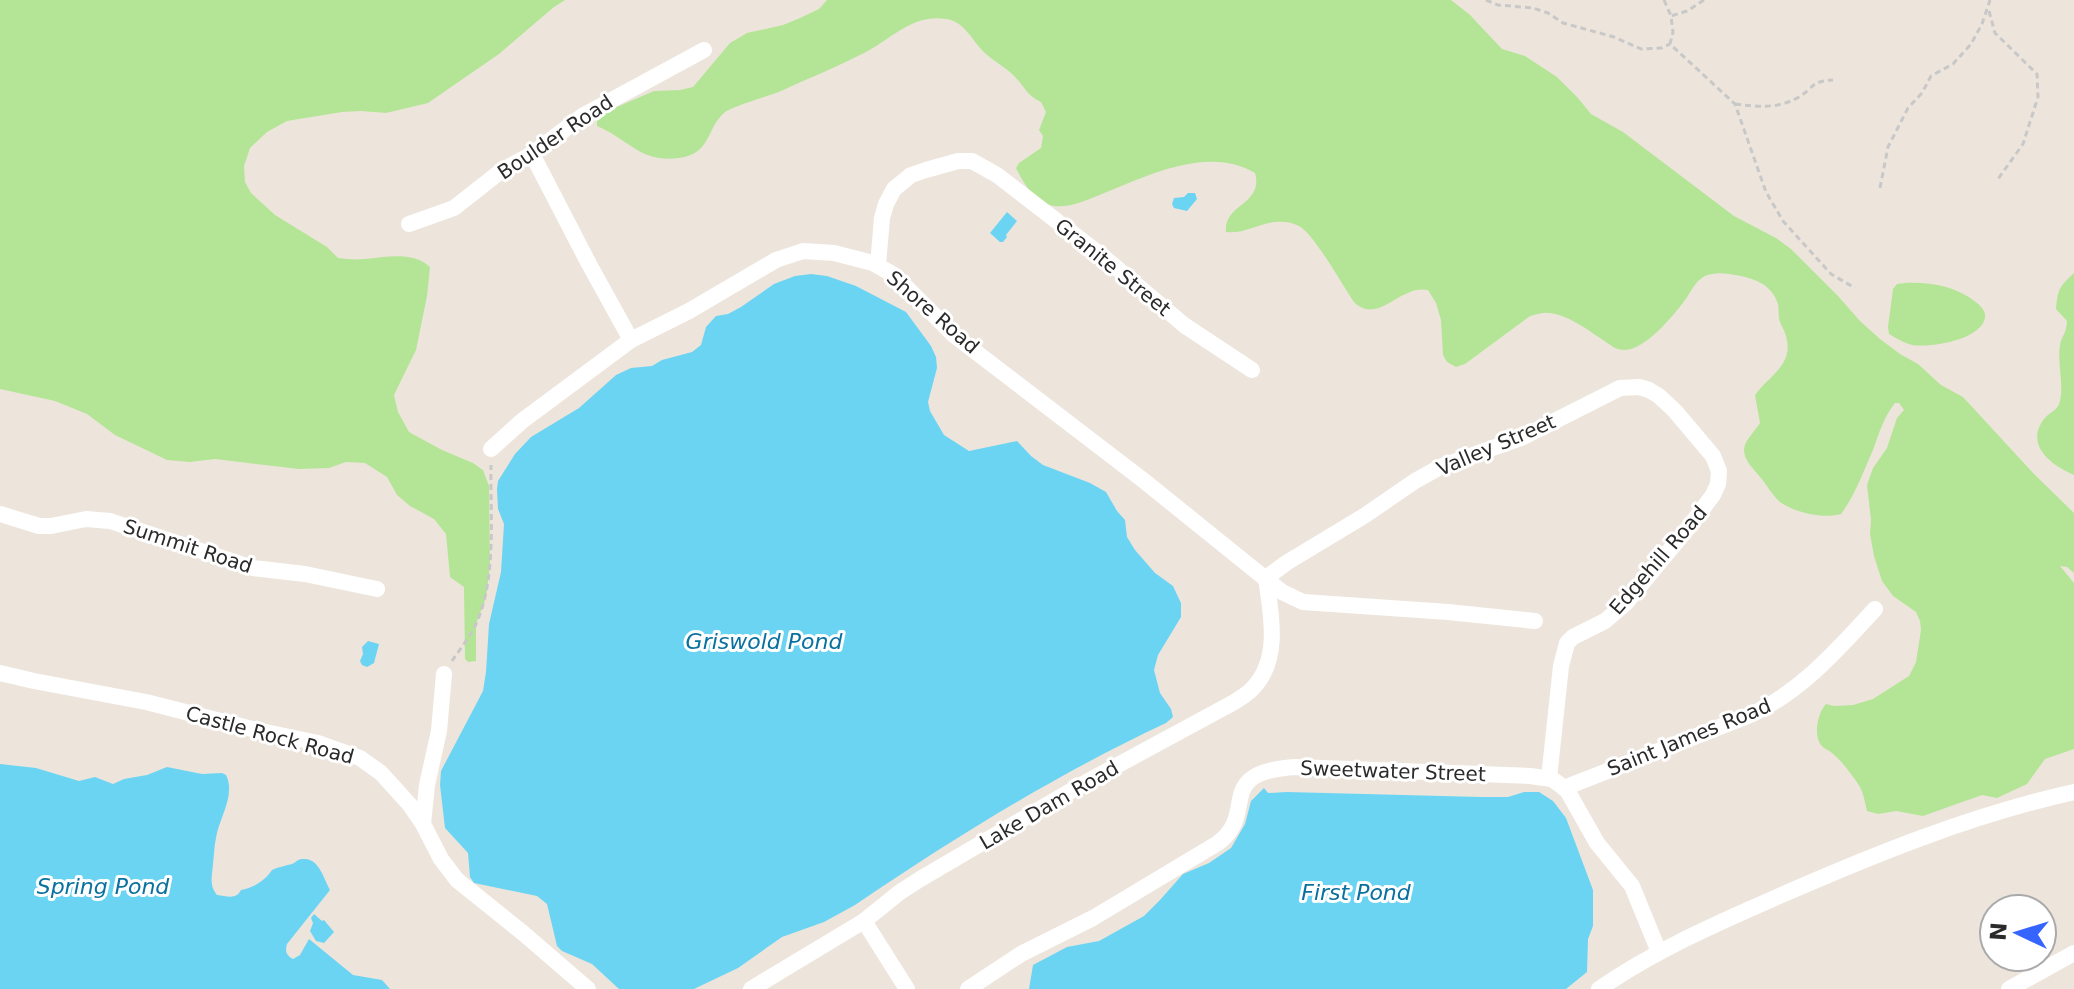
<svg xmlns="http://www.w3.org/2000/svg" width="2074" height="989" viewBox="0 0 2074 989" font-family="'DejaVu Sans',sans-serif">
	<style>
		.green { fill: #b4e596 }
		.water { fill: #6bd4f2 }
		.lines { fill: none; stroke-linecap: round; stroke-linejoin: round }
		.path { stroke: #c8c8c8; stroke-width: 3; stroke-dasharray: 6 4; stroke-linecap: butt }
		.minor { stroke: #fff; stroke-width: 16 }
		.labels { text-anchor: middle; stroke-width: 6; stroke-linejoin: round; paint-order: stroke }
		.street-label { font-size: 20px; fill: #2a2a2a; stroke: #fff }
		.water-label { font-size: 22px; font-style: italic; fill: #09719f; stroke: #fff }
	</style>
	<rect width="100%" height="100%" fill="#ede5dc"/>
	<!-- green -->
	<g class="green">
		<path d="M0,0H565L554,7L499,54L428,103L386,113L361,111L342,112L287,121L267,132L250,148L244,166L245,182L251,193L275,215L327,247L338,258C347,259 356,260 365,259C385,257 414,251 430,267L427,296L416,350L394,395L398,412L409,432L442,450L473,463L483,470L489,486L490,565L486,598L476,624V661L468,662L465,659L464,587L450,577L446,534L434,519L410,506L397,495L387,477L365,463L346,462L329,468L299,469L215,459L190,462L167,460L115,435L87,414L55,401L0,389Z"/>
		<path d="M827,0H1451L1470,15L1502,49L1525,56L1557,77L1578,98L1591,114L1623,132L1734,216L1776,238L1791,249L1838,296L1860,321L1880,339L1900,354L1918,364L1941,385L1963,397L2034,474L2074,513V573L2067,567L2060,566L2074,583V749L2045,759L2027,784L1997,798L1982,795L1923,816L1896,811L1878,814L1867,811C1865,803 1864,795 1860,787C1852,775 1843,762 1832,753C1829,750 1824,749 1821,745C1813,735 1818,712 1826,704L1834,706L1853,705L1873,699L1909,676L1916,662L1921,630L1920,621L1916,612L1893,596L1882,581L1874,556L1870,534L1871,520L1867,485L1873,468L1887,448L1897,418L1904,410L1899,403H1895C1884,417 1879,433 1873,450C1863,472 1856,494 1841,514C1824,519 1795,513 1780,502C1772,495 1767,485 1760,477C1754,469 1744,461 1744,450C1744,441 1755,431 1760,423L1755,395C1770,374 1796,364 1785,333C1784,329 1781,326 1780,322C1778,316 1779,309 1778,304C1772,284 1753,278 1735,275C1725,273 1714,272 1705,276C1695,281 1691,292 1685,300C1673,316 1646,349 1625,350C1616,350 1610,345 1603,340C1588,330 1567,314 1548,313C1542,312 1536,315 1530,316L1465,364L1456,367L1447,362L1443,355L1441,320L1436,303L1428,290C1400,284 1378,326 1354,302C1343,286 1314,234 1299,226C1292,222 1283,221 1275,222C1257,224 1244,234 1226,232C1223,204 1264,205 1255,173C1208,145 1147,176 1102,194C1087,200 1070,208 1054,206C1035,203 1024,184 1016,168L1019,163L1041,148L1043,136L1039,130L1046,112L1041,102C1025,94 1026,88 1015,77C1007,68 995,62 986,54C973,43 965,21 946,19C912,14 892,39 864,53C837,67 809,78 781,91C769,96 730,107 724,113C706,129 711,154 679,158C640,163 630,140 597,126V121L603,113L654,91L680,90L693,87L730,43L747,33L783,25L800,18L819,9Z"/>
		<path d="M2074,273V475C2052,466 2024,445 2044,419C2049,412 2058,411 2060,401C2064,383 2057,363 2060,345C2062,335 2066,335 2067,321L2056,309C2058,289 2059,287 2074,273Z"/>
		<path d="M1905,283C1931,282 1956,286 1977,303C1982,307 1986,312 1985,318C1981,340 1930,348 1912,345C1904,343 1896,338 1889,334L1888,327L1893,289L1897,284Z"/>
	</g>
	<!-- water -->
	<g class="water">
		<path d="M1188,193H1195L1197,199L1187,211L1174,208L1172,204L1174,198L1184,197Z"/>
		<path d="M1007,212L1017,221L1006,235L1007,237L1003,242H1000L990,233Z"/>
		<path d="M811,274L827,276L856,286L906,312L931,346L936,357L937,368L928,402L930,411L944,435L969,451L1017,441L1031,456L1043,465L1090,483L1106,492L1117,511L1125,520L1127,537L1135,550L1155,573L1173,586L1181,603V617L1158,655L1154,670L1160,693L1171,709L1173,717L1166,723C1057,774 954,838 855,905L824,922L782,937L738,968L694,989H619L592,964L562,951L557,946L547,904L537,896L474,883L470,877L468,853L445,828L440,785L441,771L483,691L486,672L489,624L501,572L504,524L498,509L497,489L498,481L515,454L531,437L579,408L616,375L631,368L652,366L662,360L692,352L701,345L706,327L716,316L728,314L741,307L774,284L795,276Z"/>
		<path d="M368,641L379,644L374,663L367,667L362,665L360,661L363,654L362,647Z"/>
		<path d="M0,764L36,768L79,781L95,777L113,784L124,779L147,775L167,767L202,774L222,773L226,775C236,795 219,818 216,838C214,847 214,856 213,864C212,877 209,885 217,895C227,896 236,900 241,890C253,888 266,880 272,870C278,867 285,866 292,864C298,861 297,859 305,859C319,859 324,879 330,890L287,944C285,951 286,955 293,959L300,955L309,939L353,975L382,980L390,989H0Z"/>
		<path d="M1264,788L1268,793L1287,792L1481,797H1508L1524,792H1539L1553,801L1566,818L1593,890V926L1588,939L1587,972L1566,989H1029L1033,965L1067,947L1099,941L1144,916L1160,900L1183,874L1209,863L1231,848L1245,824L1251,801Z"/>
		<path d="M314,914L322,921L324,920L334,932L324,943L316,941L310,931L313,923L311,918Z"/>
	</g>
	<g class="lines">
		<!-- path -->
		<g class="path">
			<path d="M1486,0L1498,5L1533,8L1548,13L1563,23L1614,37L1641,49L1662,48L1670,44"/>
			<path d="M1664,0L1671,16"/>
			<path d="M1704,0L1687,11L1671,16L1673,32L1670,44L1735,104L1766,192L1783,221L1831,274L1855,288"/>
			<path d="M1989,11L1995,33L2037,74L2038,97L2023,144L1998,179"/>
			<path d="M1735,104C1758,107 1778,109 1799,97C1815,87 1811,81 1833,80"/>
			<path d="M1880,188L1888,147L1908,108L1922,93L1931,76L1953,64L1971,44L1982,24L1990,0"/>
			<path d="M452,661C460,649 470,637 476,624C497,578 490,515 491,465"/>
		</g>
		<!-- minor -->
		<g class="minor">
			<path d="M532,154L589,264L631,340"/>
			<path d="M409,224L454,208L501,171L532,154L584,115L704,50"/>
			<path d="M878,265L882,218L886,204L894,189L911,175L926,170L958,161H972L997,175L1106,259L1184,325L1252,370"/>
			<path d="M491,449L522,421L631,340L689,311L776,260L803,251L834,253L873,263L894,275L955,336L1143,480L1282,592L1303,602L1448,612L1535,621"/>
			<path d="M0,514L39,526H51L86,519L110,521L253,568L305,574L377,589"/>
			<path d="M1266,578L1286,563L1364,516L1415,481L1442,466L1521,438L1620,388L1639,387L1649,390L1659,396L1675,411L1713,456L1719,471L1718,484L1713,495L1688,528L1626,603L1605,621L1573,637L1567,643L1561,666L1549,778"/>
			<path d="M0,673L34,681L146,702L256,730L318,743L360,758L381,773L410,805L423,824L441,859L457,880L523,933L588,989"/>
			<path d="M1564,788L1750,715C1801,692 1838,649 1875,609"/>
			<path d="M423,824L427,785L439,731L444,674"/>
			<path d="M864,921L907,989"/>
			<path d="M751,989L864,921L900,892L922,878L1081,785L1227,706C1236,701 1246,696 1253,688C1281,659 1271,614 1266,578"/>
			<path d="M968,989L1021,954L1093,918L1218,843C1259,813 1212,772 1296,767L1530,776L1552,779L1567,790L1597,843L1632,886L1659,952"/>
			<path d="M1599,989C1654,951 1715,924 1777,897C1873,855 1971,815 2074,792"/>
			<path d="M2009,989L2074,953"/>
		</g>
	</g>
	<g class="labels">
		<!-- street labels -->
		<g class="street-label">
			<text transform="translate(555 137) rotate(-34)" y="7">Boulder Road</text>
			<text transform="translate(1113 267) rotate(39)" y="7">Granite Street</text>
			<text transform="translate(933 312) rotate(41)" y="7">Shore Road</text>
			<text transform="translate(1496 445) rotate(-23)" y="7">Valley Street</text>
			<text transform="translate(188 546) rotate(18)" y="7">Summit Road</text>
			<text transform="translate(1658 560) rotate(-49)" y="7">Edgehill Road</text>
			<text transform="translate(270 735) rotate(15)" y="7">Castle Rock Road</text>
			<text transform="translate(1689 737) rotate(-22)" y="7">Saint James Road</text>
			<text transform="translate(1393 771) rotate(2)" y="7">Sweetwater Street</text>
			<text transform="translate(1049 805) rotate(-30)" y="7">Lake Dam Road</text>
		</g>
		<!-- water labels -->
		<g class="water-label">
			<text x="764" y="649">Griswold Pond</text>
			<text x="103" y="894">Spring Pond</text>
			<text x="1356" y="900">First Pond</text>
		</g>
	</g>
	<!-- north arrow -->
	<g transform="translate(2018 933) rotate(274)"><circle r="38" fill="#ffffff" stroke="#aaaaaa" stroke-width="2"/>
	<path d="M0-6L14 30L0 20L-14 30Z" fill="#3664ff"/>
	<text y="-12" font-size="22" font-weight="bold" text-anchor="middle" fill="#2a2a2a">N</text>
	</g>
</svg>
